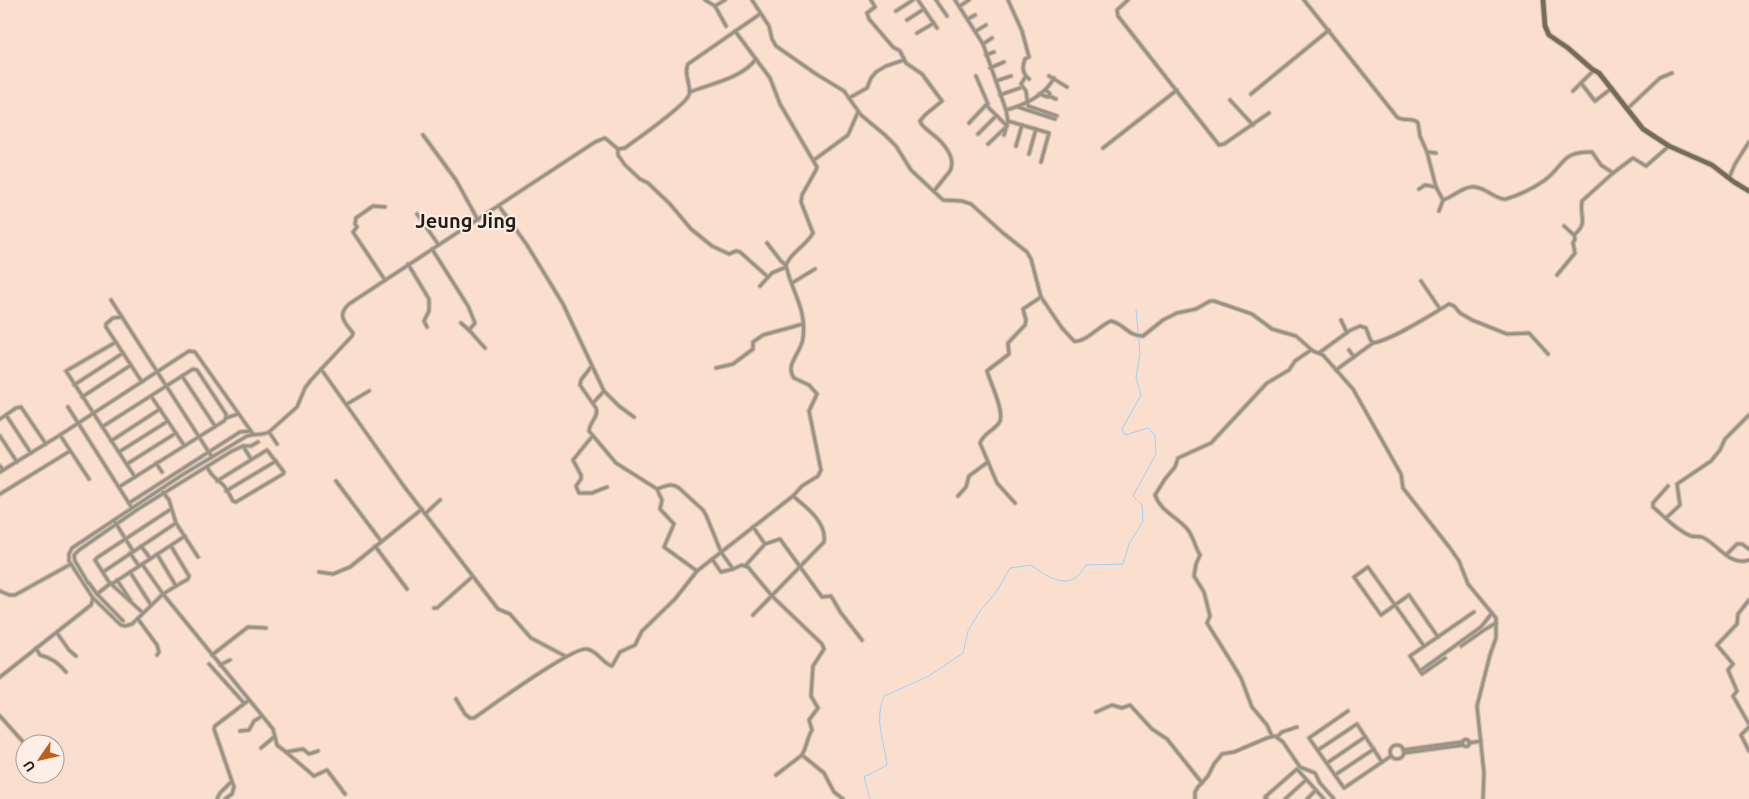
<svg xmlns="http://www.w3.org/2000/svg" width="1749" height="799" viewBox="0 0 1749 799" font-family="Ubuntu,sans-serif">
	<style>
		.lines { fill: none; stroke-linecap: round; stroke-linejoin: round }
		.stream { stroke: #9bd1f6; stroke-width: 1 }
		.street-casing { stroke: #d4bcac; stroke-width: 5.5 }
		.secondary-casing { stroke: #d4bcac; stroke-width: 7 }
		.street { stroke: #979385; stroke-width: 3 }
		.secondary { stroke: #726d58; stroke-width: 4.5 }
		.labels { text-anchor: middle; stroke-width: 4; stroke-linejoin: round; paint-order: stroke }
		.quarter-label { font-size: 20px; font-weight: bold; fill: #271b13; stroke: #fdefe7 }
	</style>
	<rect width="100%" height="100%" fill="#fadfce"/>
	<g class="lines">
		<!-- stream -->
		<path class="stream" d="M870,799L864,777L887,765C884,739 874,722 884,696L929,676L963,653L968,631L980,611L997,591L1010,568L1031,565C1042,573 1061,587 1075,578C1079,576 1083,569 1086,565L1123,564L1129,544L1143,521L1142,505L1133,496L1156,454L1155,435L1148,428L1125,435L1122,429L1141,395L1136,378L1140,354L1136,310"/>
		<!-- street casing -->
		<g class="street-casing">
			<g id="street">
				<path d="M705,0L715,6L726,26"/>
				<path d="M752,0L769,26L772,39L776,46L816,74L844,91L861,115L885,135L896,146L911,170L943,200L962,201L971,204L1003,233L1027,252L1031,259L1041,297L1062,328L1074,341C1084,344 1100,325 1111,321C1125,324 1127,336 1143,336L1163,320L1177,313L1196,309L1210,301H1214L1252,314L1272,329L1296,336L1313,351L1323,355L1353,389L1401,474L1403,488L1450,548L1459,561L1468,584L1496,618V638L1490,655L1477,706L1484,773L1483,799"/>
				<path d="M871,0L875,7L867,13L869,19L893,47L900,51L906,63L922,74L942,101L925,115L920,121C922,127 927,129 931,133C942,141 957,157 950,171L934,191"/>
				<path d="M918,0L937,28"/>
				<path d="M936,0L947,16"/>
				<path d="M955,0L983,44L1006,110C1024,105 1045,95 1054,78"/>
				<path d="M1008,0L1022,31L1029,57L1025,59C1022,67 1022,73 1029,79"/>
				<path d="M1128,0L1117,10L1118,16L1219,145L1224,144L1269,113"/>
				<path d="M1304,0L1397,117C1404,122 1413,117 1418,123L1420,136L1427,152L1436,187L1443,200C1453,197 1461,188 1471,187C1483,185 1497,201 1506,199C1519,195 1534,188 1545,180C1564,166 1561,151 1592,152L1601,165L1613,173L1633,158L1646,166L1669,146"/>
				<path d="M715,6L725,0"/>
				<path d="M960,6L969,0"/>
				<path d="M896,11L913,0"/>
				<path d="M968,19L975,15"/>
				<path d="M907,20L924,9"/>
				<path d="M976,31L986,25"/>
				<path d="M917,33L934,23"/>
				<path d="M983,44L992,38"/>
				<path d="M986,55L994,52"/>
				<path d="M990,68L1004,62"/>
				<path d="M976,76L988,104L986,105"/>
				<path d="M1026,76L1021,84L1026,91L1028,106L1057,116"/>
				<path d="M1049,76L1067,87"/>
				<path d="M996,81L1011,76"/>
				<path d="M1581,83L1595,101L1612,88"/>
				<path d="M1573,91L1594,70"/>
				<path d="M690,92C712,83 741,79 756,59"/>
				<path d="M1039,94L1048,97L1050,94L1046,90"/>
				<path d="M1251,94L1329,30"/>
				<path d="M1000,95L1020,88"/>
				<path d="M1049,96L1056,99"/>
				<path d="M849,98L867,88L871,78L876,72L886,66L904,60"/>
				<path d="M1230,100L1253,125"/>
				<path d="M1018,107L1055,119"/>
				<path d="M1627,109L1660,78L1672,73"/>
				<path d="M1008,121L1049,133L1041,162"/>
				<path d="M969,123L986,105L1007,126"/>
				<path d="M978,134L996,116"/>
				<path d="M423,135L456,180L478,220"/>
				<path d="M1004,135L1008,121L1006,110"/>
				<path d="M988,144L1006,127"/>
				<path d="M1016,146L1022,125"/>
				<path d="M1103,148L1177,90"/>
				<path d="M618,149V155L625,165L640,179L648,183L670,204L691,229L712,246L729,254L736,251L740,252L768,277"/>
				<path d="M1427,152L1436,153"/>
				<path d="M1029,154L1036,129"/>
				<path d="M814,160L848,135L858,112"/>
				<path d="M1729,178L1735,164L1749,142"/>
				<path d="M1419,189L1425,185L1436,187"/>
				<path d="M499,206L527,245L563,304L604,391L619,406L634,417"/>
				<path d="M1439,211L1443,200"/>
				<path d="M417,214L438,244"/>
				<path d="M1564,226L1574,235C1589,222 1579,218 1582,201L1613,173"/>
				<path d="M767,243L781,261L786,265"/>
				<path d="M432,249L468,306L475,323L469,330L485,348"/>
				<path d="M408,264L429,299V311L424,321L427,327"/>
				<path d="M1557,275L1575,253L1573,243L1575,239L1574,235"/>
				<path d="M385,280L353,232L357,227L355,224L356,218L373,206L385,207"/>
				<path d="M1421,281L1440,309"/>
				<path d="M792,283L815,269"/>
				<path d="M760,286L772,273L786,267"/>
				<path d="M111,300L212,457"/>
				<path d="M122,317L113,318L106,324V327L142,382"/>
				<path d="M1341,320L1347,333"/>
				<path d="M461,323L469,330"/>
				<path d="M116,342L66,371L135,477"/>
				<path d="M1349,350L1354,357"/>
				<path d="M1319,353L1349,331L1360,326L1366,328L1370,339L1373,343C1392,340 1431,315 1449,304L1454,306L1460,313L1472,320L1507,334L1529,333L1548,354"/>
				<path d="M591,367L581,380L580,385L596,408C599,417 590,421 589,431L616,463L657,489C666,486 671,482 679,488L703,510L706,515L721,552L733,569L742,565L748,567L772,596L822,644L824,649L813,666L811,696L818,708L809,720L812,730C807,738 807,746 802,755L824,773L834,792L843,799"/>
				<path d="M716,368L733,364L753,349V342L763,335L803,324"/>
				<path d="M321,369L403,485L498,609L510,614L531,638L565,656"/>
				<path d="M1336,370L1373,343"/>
				<path d="M182,376L215,426"/>
				<path d="M74,385L123,353"/>
				<path d="M151,396L184,445"/>
				<path d="M82,397L131,365"/>
				<path d="M593,403L604,391"/>
				<path d="M347,404L369,391"/>
				<path d="M68,407L132,508"/>
				<path d="M6,415L31,453"/>
				<path d="M226,418L238,414"/>
				<path d="M0,419L16,408L21,407L46,444"/>
				<path d="M102,427L193,369L197,370L226,414V418L224,421L119,487"/>
				<path d="M269,432L277,444"/>
				<path d="M60,435L89,479"/>
				<path d="M0,436L17,462"/>
				<path d="M593,436C585,444 580,452 573,460L581,475V479L576,486L579,493H592L607,487"/>
				<path d="M111,441L160,409"/>
				<path d="M243,446L251,459"/>
				<path d="M119,452L168,421"/>
				<path d="M156,463L162,472"/>
				<path d="M127,464L176,433"/>
				<path d="M0,466L3,470"/>
				<path d="M207,467C212,476 213,476 221,483C226,486 230,496 233,501L236,502L283,474L284,472L267,450L217,481"/>
				<path d="M0,472L60,435L189,351L195,352L253,434"/>
				<path d="M336,481L381,541"/>
				<path d="M1668,486L1653,503V507C1665,517 1676,530 1691,536C1695,537 1698,536 1702,537C1718,544 1730,567 1749,560"/>
				<path d="M657,489L662,500L660,509L674,524L664,547L697,571"/>
				<path d="M226,491L276,461"/>
				<path d="M163,492L169,500L176,523L198,557"/>
				<path d="M0,494L70,451"/>
				<path d="M958,496L966,487L969,476L988,462"/>
				<path d="M129,503L240,432L251,431"/>
				<path d="M1015,503L997,483L980,443C984,433 993,431 999,423C1006,414 990,382 987,371L1009,354L1008,343L1025,325L1026,320L1023,309L1041,297"/>
				<path d="M425,514L440,500"/>
				<path d="M1666,518L1680,505L1677,484L1711,461L1720,450L1725,439L1749,415"/>
				<path d="M115,522L133,551"/>
				<path d="M765,544L780,539L822,597L831,596L841,613L862,640"/>
				<path d="M141,546L150,558"/>
				<path d="M171,546L189,576L188,579L176,586"/>
				<path d="M375,546L407,589"/>
				<path d="M130,553L139,566"/>
				<path d="M1726,555L1737,544H1742L1749,549"/>
				<path d="M712,559L721,572L733,569"/>
				<path d="M142,564L163,594L273,729L277,745L286,752L303,749L309,754L318,751"/>
				<path d="M745,566L765,544L753,527"/>
				<path d="M103,572L176,523"/>
				<path d="M130,572L151,605"/>
				<path d="M319,572L333,574L350,567L422,509"/>
				<path d="M117,580L131,601"/>
				<path d="M88,583L75,561L74,555L79,550L138,509L232,451L243,446H251L258,442"/>
				<path d="M89,583L97,594"/>
				<path d="M111,583L97,594L123,621"/>
				<path d="M112,584L185,536"/>
				<path d="M0,591L9,595H15L71,564"/>
				<path d="M94,599L121,625L125,626L132,624L163,594L176,586L157,554"/>
				<path d="M1749,600L1738,614L1737,624L1717,645L1733,664L1728,670L1737,691L1733,696L1749,724"/>
				<path d="M434,608H437L472,577"/>
				<path d="M143,613L109,582L95,560L98,557L171,509"/>
				<path d="M753,615L824,542C827,522 806,507 793,496"/>
				<path d="M138,619L157,645L159,652L157,655"/>
				<path d="M57,633L69,650L76,656"/>
				<path d="M1424,646L1395,605L1381,615L1354,577L1368,567L1395,605L1409,595L1438,637"/>
				<path d="M1461,646L1484,630L1496,623"/>
				<path d="M36,648L40,655C52,658 58,663 66,672"/>
				<path d="M212,655L248,627L266,628"/>
				<path d="M1445,658L1422,674L1410,656L1474,612"/>
				<path d="M209,664L244,703"/>
				<path d="M220,665L230,660"/>
				<path d="M1420,671L1481,627L1492,613"/>
				<path d="M0,677L91,605L93,598L69,561V554L72,548L182,475L247,436C254,433 261,436 269,432L297,407L305,388L311,380L352,336L353,333C344,322 337,315 349,304L595,142L605,138L618,149L625,148C637,139 685,106 689,95C692,85 683,75 688,64L760,14"/>
				<path d="M456,699L465,714L470,718H474C490,707 573,646 587,649C598,651 602,663 612,666L620,652L635,645L642,631L675,599L697,571L793,496L802,486L818,476L821,470L809,411L817,394L809,385L794,378C784,365 802,352 803,338C807,308 791,291 786,265C791,252 806,246 813,233L801,202L802,195L816,170L817,167L780,104L770,78L735,31"/>
				<path d="M1348,711L1309,738L1344,788L1391,756"/>
				<path d="M1096,712L1112,705L1122,708L1130,705L1152,729L1167,739L1202,783"/>
				<path d="M0,716L25,744"/>
				<path d="M1749,727L1741,735L1749,751"/>
				<path d="M240,731L249,730L254,721L262,716"/>
				<path d="M1272,736L1267,725L1252,707L1241,678L1232,663L1207,623L1210,616L1204,592L1194,576L1196,564L1200,555C1195,547 1194,538 1188,530C1178,517 1161,512 1155,495L1165,479L1175,467L1178,458L1211,443L1267,383L1289,370L1295,361L1311,350"/>
				<path d="M1277,737L1282,732L1297,727"/>
				<circle cx="1466" cy="743" r="3.5"/>
				<path d="M1469,743L1481,741"/>
				<circle cx="1397" cy="752" r="7"/>
				<path d="M261,748L274,737"/>
				<path d="M1318,750L1357,724L1382,762"/>
				<path d="M1403,750L1462,742"/>
				<path d="M286,752L314,776L327,770L345,794"/>
				<path d="M1404,753L1463,745"/>
				<path d="M1327,763L1365,737"/>
				<path d="M776,775L802,755"/>
				<path d="M1335,775L1374,749"/>
				<path d="M217,799L220,793L231,782"/>
				<path d="M225,799L232,794L234,787L214,729L215,726L249,700"/>
				<path d="M1195,799V792L1198,787L1208,776L1214,764L1222,754L1234,752L1267,738L1275,736L1283,742L1300,767L1315,773L1320,783L1334,799"/>
				<path d="M1267,799L1265,797L1297,769L1324,799"/>
				<path d="M1285,799L1306,780"/>
				<path d="M1307,799L1316,790"/>
			</g>
		</g>
		<!-- secondary casing -->
		<g class="secondary-casing">
			<path id="secondary" d="M1543,0L1545,26L1549,35L1568,48L1592,69L1599,73L1643,129L1669,146L1712,165L1734,182L1749,191"/>
		</g>
		<!-- street -->
		<use href="#street" class="street"/>
		<!-- secondary -->
		<use href="#secondary" class="secondary"/>
	</g>
	<g class="labels">
		<!-- quarter labels -->
		<g class="quarter-label">
			<text x="466" y="228">Jeung Jing</text>
		</g>
	</g>
	<!-- north arrow -->
	<g transform="translate(40 759) rotate(236)"><circle r="24" fill="#fdefe7" stroke="#a79a92"/>
	<path d="M0-4L9 19L0 12L-9 19Z" fill="#be5e1a"/>
	<text y="-8" font-size="14" font-weight="bold" text-anchor="middle" fill="#271b13">U</text>
	</g>
</svg>
